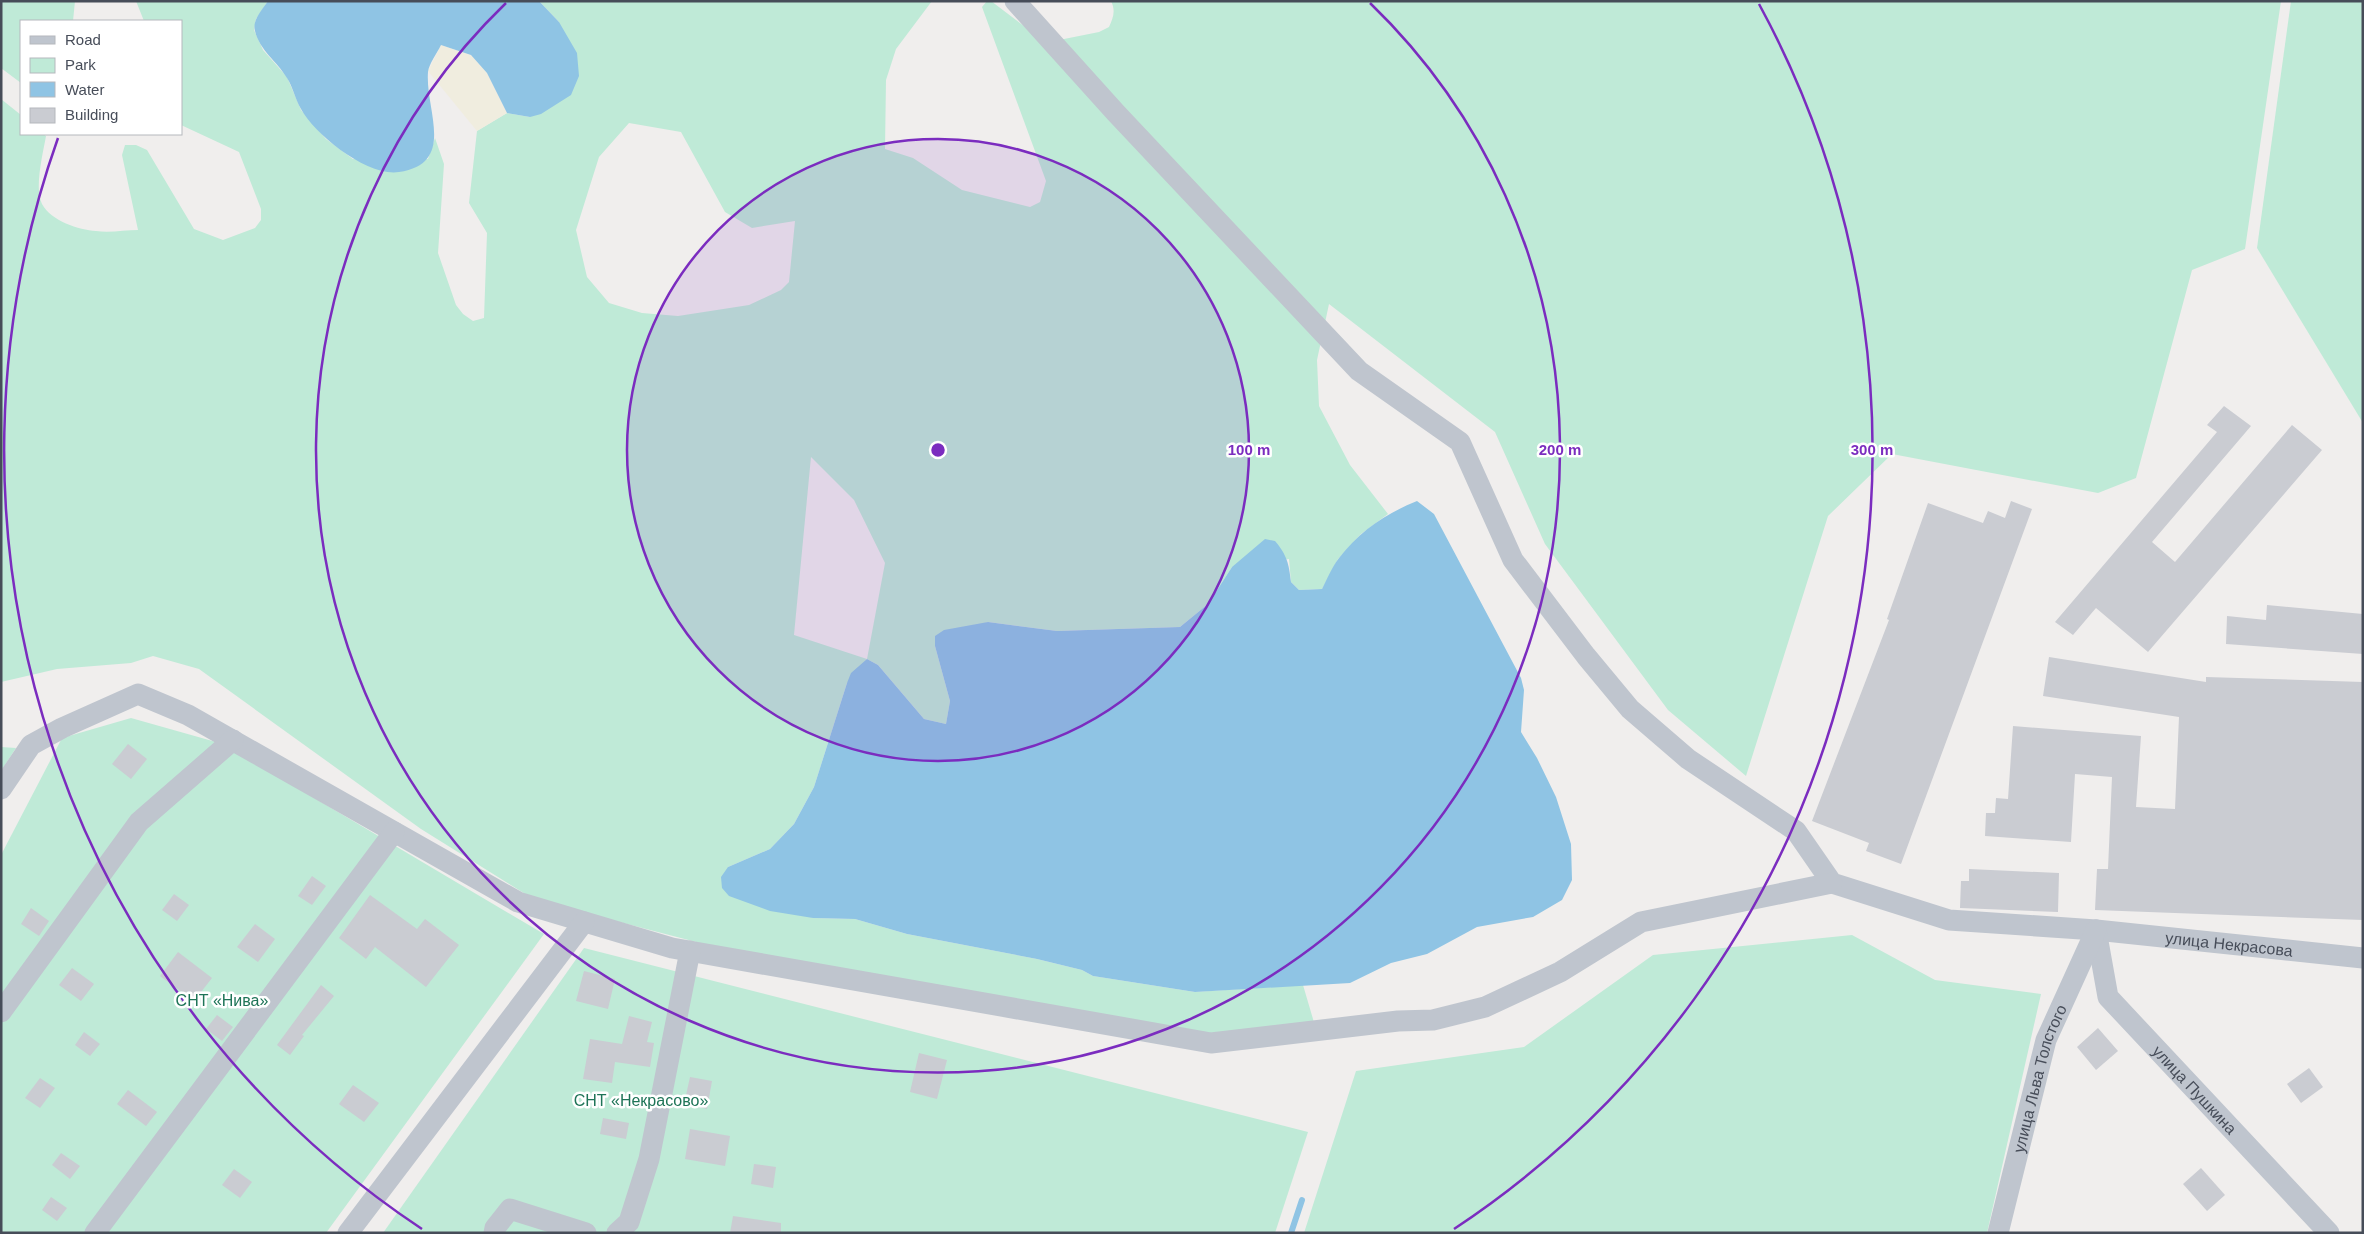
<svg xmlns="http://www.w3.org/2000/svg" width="2364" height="1234" viewBox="0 0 2364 1234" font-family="Helvetica,sans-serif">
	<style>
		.green { fill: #bfead7; fill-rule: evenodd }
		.sand { fill: #f0eddf }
		.water { fill: #8fc4e4 }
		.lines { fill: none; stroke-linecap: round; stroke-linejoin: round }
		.stream { stroke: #8fc4e4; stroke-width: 6 }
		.building { fill: #caccd2 }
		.minor { stroke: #bfc5ce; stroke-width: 21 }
		.ring { fill: none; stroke: #7b2cbf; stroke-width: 2.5 }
		.labels { text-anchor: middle; stroke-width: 5; stroke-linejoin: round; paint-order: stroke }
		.street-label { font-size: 16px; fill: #474d59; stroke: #fff }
		.park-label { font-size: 16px; fill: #1e7457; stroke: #fff }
		.centre { fill: #7b2cbf; stroke: #fff; stroke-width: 2.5 }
		.ring-label { font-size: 15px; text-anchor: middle; font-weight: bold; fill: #7b2cbf; stroke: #fff; stroke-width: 5; stroke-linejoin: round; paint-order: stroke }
	</style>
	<rect width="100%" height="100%" fill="#f0eeed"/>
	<!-- green -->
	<g class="green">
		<path d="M1,1H75L73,21H21V83L1,68Z"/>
		<path d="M136,1H268L256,19L254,30L263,50L287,77L301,110L326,139L353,159H428L435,138L444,164L438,253L456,305L463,314L473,321L484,318L487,233L469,203L477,131L507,113L530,117L559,22L539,1H932L896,49L886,80L885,149L913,158L962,190L1030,207L1040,202L1046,181L982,7L987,1H991L1033,33L1054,41L1099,32L1109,27C1113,18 1116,11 1111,1H2281L2245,249L2192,270L2136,478L2098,493L1892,454L1828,516L1746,776L1668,710L1545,544L1495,432L1329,304L1317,360L1319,406L1350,465L1388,514L1361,534L1338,559L1322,589L1299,590L1291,582L1289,559L1232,567L1208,604L1180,627L1057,631L988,622L935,646L950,701L946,724L924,719L878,665L867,659L847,683L814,787L794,824L770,849L728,867L813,918L855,919L907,934L1037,959L1082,970L1093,976L1195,992L1303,985L1318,1036L1186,1038L700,943L535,900L421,829L199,669L153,656L131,663L57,669L1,682V99L21,115V134H43L46,136C43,153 34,189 42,204C51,221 79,230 96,231C110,233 125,230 138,230L122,155L125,145H136L147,150L194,229L223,240L255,228L261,220V209L239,152L181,125V21H144ZM629,123L681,132L725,212L752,228L795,221L789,282L781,290L749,305L678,316L642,313L609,303L587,277L576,230L599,157ZM811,457L854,500L885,563L867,659L794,635Z"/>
		<path d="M2291,1H2363V423L2257,248Z"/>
		<path d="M131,718L223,744L544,934L326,1233H1V855L62,738Z"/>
		<path d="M1,747L16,748L1,771Z"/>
		<path d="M1852,935L1935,980L2041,994L1987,1233H1304L1356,1071L1524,1047L1653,955Z"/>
		<path d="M584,948L1308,1132L1275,1233H383Z"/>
	</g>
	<!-- sand -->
	<path class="sand" d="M441,45L471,55L487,73L507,113L477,131L428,71Z"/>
	<!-- water -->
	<g class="water">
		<path d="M268,1H539L559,22L577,53L579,76L571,95L541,114L530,117L507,113L487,73L471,55L441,45C437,53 429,64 428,72C425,110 457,163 399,172C368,177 315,135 301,109C295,99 293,87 287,78C277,61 260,51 255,31C252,20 262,10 268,1Z"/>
		<path d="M1417,501L1434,514L1521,678L1524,690L1521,732L1537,758L1556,797L1571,844L1572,880L1562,900L1533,917L1477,927L1427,954L1391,963L1350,983L1195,992L1093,976L1082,970L1037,959L907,934L855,919L813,918L770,911L729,896L722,888L721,877L728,867L770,849L794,824L814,787L847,683L851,673L867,659L878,665L924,719L946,724L950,701L935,646V636L944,630L988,622L1057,631L1180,627L1208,604L1232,567L1265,539L1275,541C1287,555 1289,564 1291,582L1299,590L1322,589C1327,579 1332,567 1339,558C1360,531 1385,514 1417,501Z"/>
	</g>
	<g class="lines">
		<!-- stream -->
		<path class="stream" d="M1291,1233L1302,1200"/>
	</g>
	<!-- building -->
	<g class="building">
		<path d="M2224,406L2251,426L2152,542L2175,562L2292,425L2322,450L2148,652L2096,608L2073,635L2055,622L2217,432L2207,425Z"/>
		<path d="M2011,501L2032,509L1901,864L1866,851L1869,843L1812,821L1889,620L1887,619L1928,503L1983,523L1988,511L2005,518Z"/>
		<path d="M2267,605L2363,614V654L2226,644L2227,616L2266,620Z"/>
		<path d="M2049,657L2206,682V677L2363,682V920L2095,910L2097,869H2108L2112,777L2075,774L2071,842L1985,836L1986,813H1995L1996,798L2008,799L2013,726L2141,736L2136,807L2175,809L2179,717L2043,696Z"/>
		<path d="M128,744L147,759L131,779L112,764Z"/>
		<path d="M1969,869L2059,873L2058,912L1960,908L1961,881H1969Z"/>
		<path d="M312,876L326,886L312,905L298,896Z"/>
		<path d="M174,894L189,905L177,921L162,910Z"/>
		<path d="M370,895L417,929L425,919L459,945L426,987L375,947L366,959L339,938Z"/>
		<path d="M31,908L49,921L39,936L21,924Z"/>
		<path d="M255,924L275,939L258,962L237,947Z"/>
		<path d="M178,952L212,978L194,1001L160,976Z"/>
		<path d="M72,968L94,984L81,1001L59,985Z"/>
		<path d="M584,971L615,979L608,1009L576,1001Z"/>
		<path d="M321,985L334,996L302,1035L304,1036L290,1055L277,1045Z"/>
		<path d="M217,1015L233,1027L222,1041L206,1029Z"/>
		<path d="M629,1016L652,1022L647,1042L654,1043L650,1067L615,1062L612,1083L583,1079L590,1039L622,1044Z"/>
		<path d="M2098,1028L2118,1051L2096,1070L2077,1047Z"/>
		<path d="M84,1032L100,1044L90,1056L75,1045Z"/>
		<path d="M919,1053L947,1060L937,1099L910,1092Z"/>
		<path d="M2309,1068L2323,1087L2301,1103L2287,1084Z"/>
		<path d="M690,1077L712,1081L707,1109L684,1104Z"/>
		<path d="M40,1078L55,1088L40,1108L25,1098Z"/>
		<path d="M353,1085L379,1103L364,1122L339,1104Z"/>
		<path d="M128,1090L157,1112L146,1126L117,1104Z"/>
		<path d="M603,1118L629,1123L626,1139L600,1134Z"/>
		<path d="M690,1129L730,1136L725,1166L685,1159Z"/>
		<path d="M61,1153L80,1166L70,1179L52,1165Z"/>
		<path d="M754,1164L776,1167L773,1188L751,1184Z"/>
		<path d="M2201,1168L2225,1195L2207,1211L2183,1184Z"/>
		<path d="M234,1169L252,1182L240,1198L222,1185Z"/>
		<path d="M51,1197L67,1208L57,1221L42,1210Z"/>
		<path d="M733,1216L781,1223V1233H730Z"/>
	</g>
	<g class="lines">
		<!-- minor -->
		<g class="minor">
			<path id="s1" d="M1015,1L1116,113L1359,371L1460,442L1513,560L1586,656L1630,709L1688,759L1796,831L1832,883L1949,920L2096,930L2363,958"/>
			<path d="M1,789L31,745L62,728L138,694L188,715L518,902L672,948L1211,1043L1398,1021L1433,1020L1485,1007L1560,972L1641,922L1832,883"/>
			<path id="s2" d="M2096,930L2108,997L2329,1233"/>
			<path d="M1,1012L139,822L233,740"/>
			<path d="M95,1233L394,832"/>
			<path d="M348,1233L584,922"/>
			<path d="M494,1233L495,1228L510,1209L586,1233"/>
			<path d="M617,1233L629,1222L649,1159L690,951"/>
			<path id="s3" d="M1998,1233L2046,1040L2096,930"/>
		</g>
	</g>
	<!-- distance rings -->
	<circle cx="938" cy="450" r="311" fill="#7b2cbf" fill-opacity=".12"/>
	<g class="ring">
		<circle cx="938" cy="450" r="311"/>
		<path d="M1370 3A622 622 0 1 1 506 3"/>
		<path d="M422 1229A934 934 0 0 1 58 138M1759 4A934 934 0 0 1 1454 1229"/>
	</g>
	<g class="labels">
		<!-- street labels -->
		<g class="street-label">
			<text dy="6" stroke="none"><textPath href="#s1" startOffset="1621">улица Некрасова</textPath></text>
			<text dy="6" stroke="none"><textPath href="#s3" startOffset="160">улица Льва Толстого</textPath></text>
			<text dy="6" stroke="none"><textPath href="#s2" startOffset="195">улица Пушкина</textPath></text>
		</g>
		<!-- park labels -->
		<g class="park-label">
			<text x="222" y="1006">СНТ «Нива»</text>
			<text x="641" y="1106">СНТ «Некрасово»</text>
		</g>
	</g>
	<circle cx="938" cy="450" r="8" class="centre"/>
	<g class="ring-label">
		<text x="1249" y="455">100 m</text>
		<text x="1560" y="455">200 m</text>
		<text x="1872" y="455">300 m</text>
	</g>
	<!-- border -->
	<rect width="2364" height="1234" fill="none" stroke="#474d59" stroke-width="5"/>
	<!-- legend -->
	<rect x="20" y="20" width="162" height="115" fill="#ffffff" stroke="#b5b8bd"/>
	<rect x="30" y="36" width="25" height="8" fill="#bfc5ce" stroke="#b5b8bd"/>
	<text x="65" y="45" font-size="15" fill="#474d59">Road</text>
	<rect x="30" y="58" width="25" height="15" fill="#bfead7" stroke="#b5b8bd"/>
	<text x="65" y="70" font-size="15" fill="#474d59">Park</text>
	<rect x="30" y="82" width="25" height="15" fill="#8fc4e4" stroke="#b5b8bd"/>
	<text x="65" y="95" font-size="15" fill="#474d59">Water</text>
	<rect x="30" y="108" width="25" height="15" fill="#caccd2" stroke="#b5b8bd"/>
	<text x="65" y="120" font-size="15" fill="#474d59">Building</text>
</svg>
